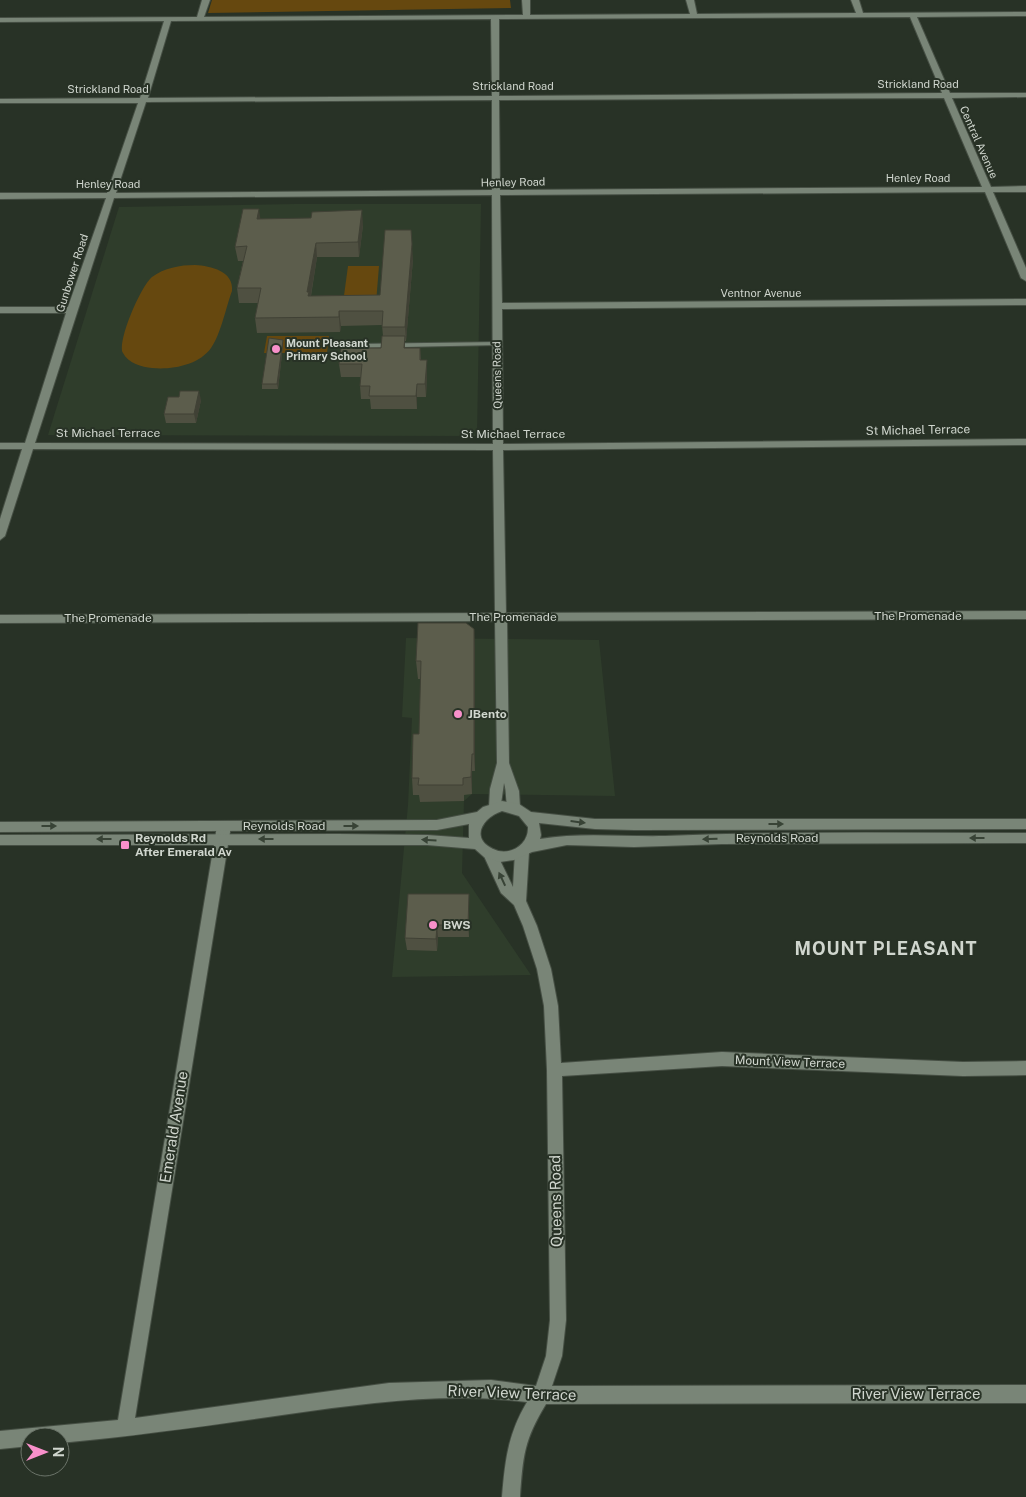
<svg xmlns="http://www.w3.org/2000/svg" width="1026" height="1497" viewBox="0 0 1026 1497" font-family="'Public Sans',sans-serif">
	<style>
		.built { fill: #2f3d2b }
		.green { fill: #66480f }
		.lines { fill: none; stroke-linecap: round; stroke-linejoin: round }
		.service-casing { stroke: #464f44; stroke-width: 2 }
		.minor-casing { stroke: #464f44; stroke-width: 2 }
		.secondary-casing { stroke: #464f44; stroke-width: 2 }
		.service { fill: #798577; fill-rule: evenodd }
		.minor { fill: #798577; fill-rule: evenodd }
		.secondary { fill: #798577; fill-rule: evenodd }
		.wall { fill: #4f5041 }
		.shaded-wall { fill: #404135 }
		.building { fill: #5c5d4c; stroke: #404135 }
		.oneway { fill: #384336 }
		.poi-dot { fill: #f890ca; stroke: #283226; stroke-width: 2 }
		.labels { text-anchor: middle; stroke-width: 4; stroke-linejoin: round; paint-order: stroke }
		.far-street-label { font-size: 11px; fill: #d0d6ce; stroke: #283226 }
		.far-poi-label { font-size: 11px; font-weight: bold; fill: #d0d6ce; stroke: #283226; text-anchor: start }
		.street-label { font-size: 12px; fill: #d0d6ce; stroke: #283226 }
		.poi-label { font-size: 12px; font-weight: bold; fill: #d0d6ce; stroke: #283226; text-anchor: start }
		.near-street-label { font-size: 15px; fill: #d0d6ce; stroke: #283226 }
		.district-label { font-size: 18px; font-weight: bold; letter-spacing: 1px; fill: #d0d6ce; stroke: #283226 }
	</style>
	<rect width="100%" height="100%" fill="#283226"/>
	<!-- built -->
	<g class="built">
		<path d="M296,204H481L477,436L48,435L119,207Z"/>
		<path d="M406,638L599,640L615,796L472,794L464,801L462,873L531,975L392,977L408,805L412,718L402,717Z"/>
	</g>
	<!-- green -->
	<g class="green">
		<path d="M212,0H510L511,8L208,13Z"/>
		<path d="M195,265C211,266 234,271 232,291C226,307 221,334 211,348C199,365 172,370 152,368C142,367 128,363 123,353C117,341 141,286 152,277C164,268 180,265 195,265Z"/>
		<path d="M348,266H379L376,303H343Z"/>
		<path d="M267,336H329L327,353H264Z"/>
	</g>
	<g class="lines">
		<!-- service casing -->
		<g class="service-casing">
			<path id="service" d="M497,342L499,343V345L355,348L352,346L355,344Z"/>
		</g>
		<!-- minor casing -->
		<g class="minor-casing">
			<g id="minor">
				<path d="M202,0H210L204,17L523,15L522,0H530V15L690,14L686,0H694L697,14L856,13L851,0H859L863,13L1026,12V16L917,17L950,93H1026V97L952,98L991,187L1026,186V192H993L1026,268V281L1021,278L985,192L500,195L502,303L1026,299V305L502,309L503,444L1026,439V445L503,450L506,613L1026,611V619L507,621L509,763L519,791L520,807L519,811L514,812L509,811C505,803 507,792 504,783L500,811L495,812L490,811L489,807L490,789L497,763L495,621L0,623V615L495,613L493,450L33,449L5,536L0,540V519L22,449H0V443H25L66,313H0V307H68L106,198L0,199V193H107L138,103H0V99L140,98L164,21L0,22V18L197,17ZM910,17L942,93L499,96V19ZM491,19L492,96L148,98L171,21ZM944,98L982,187L500,190L499,100ZM492,100V190L116,193L146,102ZM492,195L493,444L35,443L114,198Z"/>
				<path d="M224,821L229,822L231,826L135,1418L389,1383L491,1380L536,1386L546,1356L550,1320L547,1070L544,1006L537,969L523,926L514,905L501,893L483,854L485,850L490,849L495,850L513,887L515,852L517,848L522,847L527,848L529,852L526,901L537,926L551,969L558,1006L561,1063L722,1052L963,1062L1026,1061V1075L963,1076L722,1066L562,1076L566,1320L562,1356L552,1386L1026,1385V1403L546,1404C524,1440 523,1456 520,1497H502C505,1460 508,1434 527,1402C447,1392 368,1403 289,1414C213,1425 137,1436 60,1443V1437H30V1446L0,1449V1431L118,1420L217,826L219,822Z"/>
			</g>
		</g>
		<!-- secondary casing -->
		<g class="secondary-casing">
			<path id="secondary" d="M502,801L519,804L531,812L595,819H1026V829L634,830L595,829L539,823L541,835L540,839C581,832 623,837 665,836C785,831 906,833 1026,833V843L722,844L634,847L567,845L532,852L514,860L500,862L484,857L475,849L427,845H0V835L338,834L427,835L469,838V824L437,830L0,832V822L437,820L477,812L483,807ZM502,811L519,816L528,827C529,845 509,857 493,849C469,837 484,817 502,811Z"/>
		</g>
		<!-- service -->
		<use href="#service" class="service"/>
		<!-- minor -->
		<use href="#minor" class="minor"/>
		<!-- secondary -->
		<use href="#secondary" class="secondary"/>
	</g>
	<!-- wall -->
	<g class="wall">
		<path d="M261,219L363,225L359,257H317L311,296L380,295L413,259L406,341H405V348H420L421,360L427,373L426,397H417V409H371L370,399H361L360,386L361,377H341L339,364L381,348L383,336L382,325L341,326L340,332L257,333L255,318L258,303H239L237,288L243,261H238L235,247Z"/>
		<path d="M283,340V345L278,389H262V384Z"/>
		<path d="M201,400L196,423H166L164,414Z"/>
		<path d="M474,629L475,771H472V794L464,795V801L420,802L419,795H413L412,778L419,734L421,679H418L416,661Z"/>
		<path d="M469,894V937H438L437,951L407,950L405,938Z"/>
	</g>
	<!-- shaded-wall -->
	<g class="shaded-wall">
		<path d="M259,209L261,223L257,219Z"/>
		<path d="M362,210L363,225L359,257L358,242Z"/>
		<path d="M411,230L413,259L406,341L405,327Z"/>
		<path d="M316,243L317,257L310,300L307,292Z"/>
		<path d="M339,311L341,326L340,332L339,317Z"/>
		<path d="M283,340V345L278,389L277,384Z"/>
		<path d="M427,360V373L426,397L425,384Z"/>
		<path d="M417,384V409L416,396Z"/>
		<path d="M199,391L201,400L196,423L194,414Z"/>
		<path d="M474,629L475,647V771L474,754Z"/>
		<path d="M472,754V794L471,777Z"/>
		<path d="M469,894V937L468,925Z"/>
		<path d="M437,925L438,937L437,951L436,939Z"/>
	</g>
	<!-- building -->
	<g class="building">
		<path d="M243,209H259L257,219L311,218L312,212L362,210L358,242L316,243L307,292H309L308,296L380,295L385,230H411L412,244L405,327H382L383,311H339V317L255,318L261,288H237L247,246L235,247Z"/>
		<path d="M382,336H405L404,348H420V360H427L425,384H417L416,396H369L370,386H360L362,364H339L341,348H381Z"/>
		<path d="M269,338L283,340L277,384H262Z"/>
		<path d="M180,391H199L194,414H164L168,397H179Z"/>
		<path d="M418,623H466L474,629V754H472L471,777L463,778V785H418L419,778H412L413,734H419L421,661H416Z"/>
		<path d="M408,894H469L468,925H437L436,939L405,938Z"/>
	</g>
	<!-- one-way arrows -->
	<defs><path id="oneway-solid" d="M-6-.8H1V-3.2L6.5 0L1 3.2V.8H-6Z" transform="scale(1.25)"/></defs>
	<g class="oneway">
		<use href="#oneway-solid" transform="translate(578 822) rotate(7)"/>
		<use href="#oneway-solid" transform="translate(776 824)"/>
		<use href="#oneway-solid" transform="translate(49 826)"/>
		<use href="#oneway-solid" transform="translate(351 826)"/>
		<use href="#oneway-solid" transform="translate(977 838) rotate(180)"/>
		<use href="#oneway-solid" transform="translate(104 839) rotate(180)"/>
		<use href="#oneway-solid" transform="translate(266 839) rotate(-180)"/>
		<use href="#oneway-solid" transform="translate(710 839) rotate(178)"/>
		<use href="#oneway-solid" transform="translate(429 840) rotate(-177)"/>
		<use href="#oneway-solid" transform="translate(502 879) rotate(-115)"/>
	</g>
	<!-- markers -->
	<g class="poi-dot">
		<circle cx="276" cy="349" r="5"/>
		<circle cx="458" cy="714" r="5"/>
		<rect x="120" y="840" width="10" height="10" rx="2.5"/>
		<circle cx="433" cy="925" r="5"/>
	</g>
	<g class="labels">
		<!-- far-street labels -->
		<g class="far-street-label">
			<text x="918" y="88">Strickland Road</text>
			<text x="513" y="90">Strickland Road</text>
			<text x="108" y="93">Strickland Road</text>
			<text transform="translate(979 142) rotate(66)" y="4">Central Avenue</text>
			<text x="918" y="182">Henley Road</text>
			<text transform="translate(513 182) rotate(-1)" y="4">Henley Road</text>
			<text x="108" y="188">Henley Road</text>
			<text transform="translate(72 273) rotate(-72)" y="4">Gunbower Road</text>
			<text x="761" y="297">Ventnor Avenue</text>
			<text transform="translate(497 375) rotate(-91)" y="4">Queens Road</text>
		</g>
		<!-- far-poi labels -->
		<g class="far-poi-label">
			<text x="286" y="347">Mount Pleasant<tspan x="286" dy="13">Primary School</tspan></text>
		</g>
		<!-- street labels -->
		<g class="street-label">
			<text transform="translate(918 430) rotate(-1)" y="4">St Michael Terrace</text>
			<text x="108" y="437">St Michael Terrace</text>
			<text x="513" y="438">St Michael Terrace</text>
			<text x="918" y="620">The Promenade</text>
			<text x="513" y="621">The Promenade</text>
			<text x="108" y="622">The Promenade</text>
			<text x="284" y="830">Reynolds Road</text>
			<text x="777" y="842">Reynolds Road</text>
			<text transform="translate(790 1062) rotate(2)" y="4">Mount View Terrace</text>
		</g>
		<!-- poi labels -->
		<g class="poi-label">
			<text x="468" y="718">JBento</text>
			<text x="135" y="842">Reynolds Rd<tspan x="135" dy="14">After Emerald Av</tspan></text>
			<text x="443" y="929">BWS</text>
		</g>
		<!-- near-street labels -->
		<g class="near-street-label">
			<text transform="translate(174 1127) rotate(-81)" y="5">Emerald Avenue</text>
			<text transform="translate(556 1201) rotate(-91)" y="5">Queens Road</text>
			<text transform="translate(512 1393) rotate(2)" y="5">River View Terrace</text>
			<text x="916" y="1399">River View Terrace</text>
		</g>
		<!-- district labels -->
		<g class="district-label">
			<text x="886" y="955">MOUNT PLEASANT</text>
		</g>
	</g>
	<!-- north arrow -->
	<g transform="translate(45 1452) rotate(90)"><circle r="24" fill="#283226" stroke="#6b7469"/>
	<path d="M0-4L9 19L0 12L-9 19Z" fill="#f890ca"/>
	<text y="-8" font-size="14" font-weight="bold" text-anchor="middle" fill="#d0d6ce">N</text>
	</g>
</svg>
